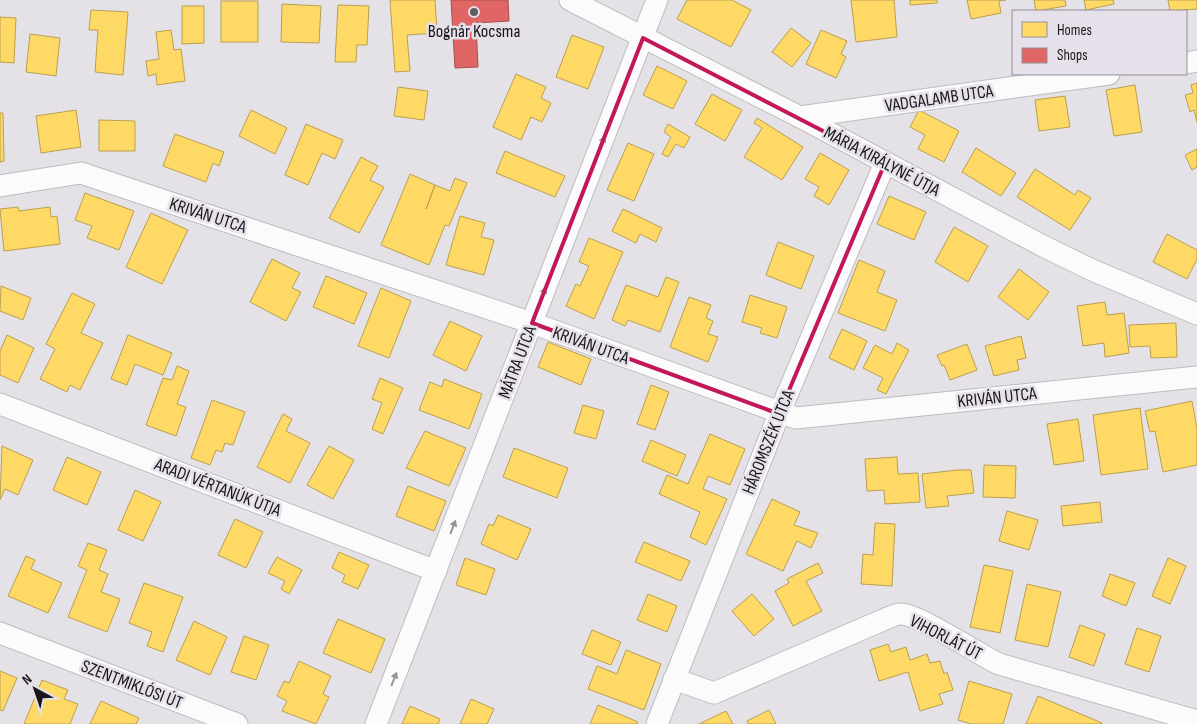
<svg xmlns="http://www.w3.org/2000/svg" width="1197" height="724" viewBox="0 0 1197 724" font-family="'Sofia Sans Condensed',sans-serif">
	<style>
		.homes { fill: #ffd966; stroke: #ba9f4f }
		.shops { fill: #e06666; stroke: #a44e4f }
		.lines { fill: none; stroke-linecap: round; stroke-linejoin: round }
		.minor-casing { stroke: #bebcbf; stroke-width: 23 }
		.minor { stroke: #fbfbfb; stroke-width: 21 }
		.oneway { fill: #959496 }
		.marked { fill: none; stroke: #c2185b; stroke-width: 4; stroke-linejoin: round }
		.poi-dot { fill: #605e62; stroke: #e5e0e9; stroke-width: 2 }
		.labels { text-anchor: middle; stroke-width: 5; stroke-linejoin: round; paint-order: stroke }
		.poi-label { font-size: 18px; fill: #19171a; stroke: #e5e0e9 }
		.street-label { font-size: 18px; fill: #19171a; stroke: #e5e0e9 }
	</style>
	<rect width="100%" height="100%" fill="#e5e2e7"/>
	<!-- homes -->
	<g class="homes">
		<path d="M390,0H435L437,33L407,35L410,71L395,72Z"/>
		<path d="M687,0H732L751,10L731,47L677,19Z"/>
		<path d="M851,0H894L897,37L856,42Z"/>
		<path d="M910,0H937V3L910,5Z"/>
		<path d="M967,0H1006L999,1L1001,13L971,19Z"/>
		<path d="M1034,0H1065L1066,6L1036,11Z"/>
		<path d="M1084,0H1113L1114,4L1086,10Z"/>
		<path d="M1168,0H1197V9L1170,11Z"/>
		<rect x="221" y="1" width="37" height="41"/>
		<path d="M282,4L321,6L319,43L281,42Z"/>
		<path d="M338,5L369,6L367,45H357L356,62H335Z"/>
		<path d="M182,6H204V43L182,44Z"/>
		<path d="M91,10L128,12L123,75L95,72L98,30H89Z"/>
		<path d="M0,17L16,18L14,63L0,62Z"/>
		<path d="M791,28L811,43L792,67L772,52Z"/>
		<path d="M171,30L174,50L181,49L185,81L157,85L156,74L148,76L146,61L159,59L156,32Z"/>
		<path d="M821,30L847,41L841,54L846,57L836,78L806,64Z"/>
		<path d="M30,34L60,38L56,76L26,72Z"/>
		<path d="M572,35L604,47L588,89L556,77Z"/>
		<path d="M657,66L687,81L673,109L643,95Z"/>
		<path d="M516,74L546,87L541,98L551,103L542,122L531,117L521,140L493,127Z"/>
		<path d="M1197,83V122L1194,110L1190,112L1185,95L1193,93L1191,85Z"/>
		<path d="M1135,85L1142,132L1114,136L1106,90Z"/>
		<path d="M398,87L428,91L424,120L394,116Z"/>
		<path d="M712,94L742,110L725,141L695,124Z"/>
		<path d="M1065,96L1070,127L1039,131L1035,100Z"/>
		<path d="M76,110L81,147L41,153L36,116Z"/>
		<path d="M251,110L287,128L275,154L239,136Z"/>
		<path d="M919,110L959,131L944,162L918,149L925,135L910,127Z"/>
		<path d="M0,113H3L4,161L0,162Z"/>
		<path d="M757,118L803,147L782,180L744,157L762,128L754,123Z"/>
		<path d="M99,120L135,121V151H99Z"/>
		<path d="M306,124L343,140L335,159L322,153L308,185L285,175Z"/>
		<path d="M668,124L690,137L684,148L676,144L668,157L662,154L671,137L664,132Z"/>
		<path d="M175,134L224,152L219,166L213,163L206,182L163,166Z"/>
		<path d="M628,143L654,154L634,201L607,190Z"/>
		<path d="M976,148L1016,173L1001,196L962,172Z"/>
		<path d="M1197,149V167L1192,170L1185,155Z"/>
		<path d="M505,151L565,176L555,197L496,173Z"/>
		<path d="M820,153L849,170L829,205L814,196L819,187L805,179Z"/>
		<path d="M361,157L378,166L370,180L384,187L359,233L329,218Z"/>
		<path d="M1035,169L1075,195L1078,190L1091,198L1070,230L1017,197Z"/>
		<path d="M410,174L435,185L426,209L435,185L450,191L455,178L467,183L449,226L445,225L429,265L381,245Z"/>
		<path d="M85,193L134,211L119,250L87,238L92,226L75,220Z"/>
		<path d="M889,196L926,212L914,240L877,224Z"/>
		<path d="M18,207L19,211L50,207L51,217L57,216L60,244L4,251L0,209Z"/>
		<path d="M623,209L662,228L656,242L640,234L636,243L612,231Z"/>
		<path d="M151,213L188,230L162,284L126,267Z"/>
		<path d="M460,216L485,223L481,237L494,240L484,275L446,265Z"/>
		<path d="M954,227L988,246L968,282L935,262Z"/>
		<path d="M1167,234L1197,250V259L1187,279L1153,262Z"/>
		<path d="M589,238L623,252L594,319L566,306L576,284L580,286L589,266L579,262Z"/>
		<path d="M778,242L814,256L801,289L766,275Z"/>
		<path d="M272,259L300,273L292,288L301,292L286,321L250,302Z"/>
		<path d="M859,260L885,271L877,292L897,300L885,331L838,313Z"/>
		<path d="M1019,269L1049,292L1028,320L998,297Z"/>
		<path d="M326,276L367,293L354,324L313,307Z"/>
		<path d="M666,277L679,282L660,332L628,320L625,326L612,320L626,285L658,297Z"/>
		<path d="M1,286L31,298L23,320L0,311Z"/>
		<path d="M381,288L411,301L389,358L358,346Z"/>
		<path d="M72,293L95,304L81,333L103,343L80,390L70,385L67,392L40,379L55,349L46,344Z"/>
		<path d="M750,295L787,307L777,338L760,333L762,328L742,322Z"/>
		<path d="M689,297L711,305L706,318L713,321L708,334L718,337L708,362L670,347Z"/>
		<path d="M1105,302L1107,315L1124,313L1129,353L1105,357L1104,343L1083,346L1077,306Z"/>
		<path d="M450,321L482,336L466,371L433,355Z"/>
		<path d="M1176,323L1177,357L1151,358L1150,346L1130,347L1129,325Z"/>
		<path d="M842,329L867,341L854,370L829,358Z"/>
		<path d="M7,335L34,348L18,383L0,375V351Z"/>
		<path d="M128,335L172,353L163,375L135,364L127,385L111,379Z"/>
		<path d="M1021,336L1026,358L1017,360L1019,370L994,376L985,346Z"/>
		<path d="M548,342L591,359L581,385L538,367Z"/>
		<path d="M897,343L909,350L886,394L877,390L883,378L863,368L875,345L892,354Z"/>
		<path d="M967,344L977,370L950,380L944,365L942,366L937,355Z"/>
		<path d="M177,366L189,371L177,404L186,407L176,436L146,425L163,378L172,380Z"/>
		<path d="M380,378L403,388L383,434L372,429L382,403L372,399Z"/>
		<path d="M444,379L482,394L469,429L419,410L430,382L442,387Z"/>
		<path d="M651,385L669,392L655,430L637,424Z"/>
		<path d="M212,400L245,412L233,445L225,443L222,452L216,450L210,465L191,458Z"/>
		<path d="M1192,401L1197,428V465L1163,472L1155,431L1150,432L1145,411Z"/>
		<path d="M583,405L604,411L596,439L574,433Z"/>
		<path d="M1140,408L1148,469L1101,475L1093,415Z"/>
		<path d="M283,414L292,419L286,431L310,443L290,483L257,467Z"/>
		<path d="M1078,419L1084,461L1054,465L1047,424Z"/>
		<path d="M425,431L466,448L449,486L406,468Z"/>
		<path d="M710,434L745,449L730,485L708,476L703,489L727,499L706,545L690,537L700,512L659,494L667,475L688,484Z"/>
		<path d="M651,440L686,455L677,476L642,461Z"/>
		<path d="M2,446L33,460L18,495L5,489L0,500Z"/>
		<path d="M329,446L354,460L333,499L307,485Z"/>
		<path d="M514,448L568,468L557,498L503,477Z"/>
		<path d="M67,457L101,472L87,505L53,490Z"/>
		<path d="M897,457L898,474L918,473L920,502L885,504L884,490L867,491L865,459Z"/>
		<path d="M984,465L1016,466L1015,498L983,497Z"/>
		<path d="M957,470H971L974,493L947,496L949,506L926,508L922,474Z"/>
		<path d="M408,486L446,501L434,531L396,516Z"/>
		<path d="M135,490L161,502L143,541L118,530Z"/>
		<path d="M772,499L800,512L794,525L818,533L811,548L797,541L783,571L746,554Z"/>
		<path d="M1100,502L1102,522L1063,526L1061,506Z"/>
		<path d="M1007,511L1038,520L1029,550L999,541Z"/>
		<path d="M498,515L531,529L517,560L481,544L489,524L493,526Z"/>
		<path d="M235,519L263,532L246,568L218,555Z"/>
		<path d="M875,523L895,524L892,586L861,584L863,554L873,555Z"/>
		<path d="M644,542L690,561L681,581L635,562Z"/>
		<path d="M88,543L107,550L99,570L108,574L101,592L120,599L107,632L68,617L87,570L78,566Z"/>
		<path d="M339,552L369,565L358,589L342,582L345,575L332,568Z"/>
		<path d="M26,556L35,560L31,569L62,583L48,613L8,596Z"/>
		<path d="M277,557L302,570L289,594L281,589L285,581L268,573Z"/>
		<path d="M465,558L495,569L486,595L456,585Z"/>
		<path d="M1168,558L1186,566L1170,604L1152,596Z"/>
		<path d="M818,563L823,573L806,581L822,611L793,626L775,591L789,583L787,579Z"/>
		<path d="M984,565L1013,571L1000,633L970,627Z"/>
		<path d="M1110,574L1135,583L1126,606L1102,596Z"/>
		<path d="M144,583L183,597L163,652L147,646L152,632L129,623Z"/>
		<path d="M1027,584L1061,592L1048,647L1015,640Z"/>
		<path d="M648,594L677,606L667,632L637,620Z"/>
		<path d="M752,594L774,619L754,636L732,611Z"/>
		<path d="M338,619L385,639L371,673L323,653Z"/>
		<path d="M194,621L227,637L210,675L176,660Z"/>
		<path d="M1080,625L1105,634L1094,666L1069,657Z"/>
		<path d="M1137,628L1161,636L1149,672L1125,664Z"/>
		<path d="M592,630L621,642L611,665L582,654Z"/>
		<path d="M244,636L269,645L256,680L231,672Z"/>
		<path d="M888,644L891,652L906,647L910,660L927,654L930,663L940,661L944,674L947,672L953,690L939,694L943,704L920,711L908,672L879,681L870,650Z"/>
		<path d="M626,650L661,664L644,710L588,689L597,666L617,674Z"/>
		<path d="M299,661L331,676L323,694L329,697L316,724L282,711L287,701L277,696L284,681L289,683Z"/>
		<path d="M0,671L17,678L3,711L0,710Z"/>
		<path d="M42,680L68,690L64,699L78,704L70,724H24Z"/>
		<path d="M969,681L1012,694L1003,724H971L958,720Z"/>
		<path d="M1038,696L1102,723V724H1026Z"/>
		<path d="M471,699L494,709L487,724H460Z"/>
		<path d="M101,701L139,718L136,724H90Z"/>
		<path d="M598,705L638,722L637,724H590Z"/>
		<path d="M410,706L440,719L438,724H402Z"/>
		<path d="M769,710L776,724H748L747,721Z"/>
		<path d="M726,711L733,724H699Z"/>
	</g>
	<!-- shops -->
	<path class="shops" d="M451,0H508L509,21L476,23L478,67L455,68Z"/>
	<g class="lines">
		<!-- minor casing -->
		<g class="minor-casing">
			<g id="minor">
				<path d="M570,0L800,117L1041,245L1092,270L1197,314"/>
				<path d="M1186,63L1197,61"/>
				<path d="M800,117L1109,74"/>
				<path d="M0,186L81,173L532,323L796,418L1197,377"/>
				<path d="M0,404L436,571"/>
				<path d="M0,633L237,724"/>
				<path d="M674,679L714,693L883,620C888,618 895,614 901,614C918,614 978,654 999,664L1197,721"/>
				<path d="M376,724L657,0"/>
				<path d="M657,724L779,414L885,163"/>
			</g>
		</g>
		<!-- minor -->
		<use href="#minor" class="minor"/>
	</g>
	<!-- one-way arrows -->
	<defs><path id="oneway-solid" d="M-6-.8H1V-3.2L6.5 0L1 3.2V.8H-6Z" transform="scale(1.25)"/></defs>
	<g class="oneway">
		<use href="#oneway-solid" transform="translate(602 143) rotate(-69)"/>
		<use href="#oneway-solid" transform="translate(543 294) rotate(-69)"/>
		<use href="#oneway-solid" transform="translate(453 527) rotate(-69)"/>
		<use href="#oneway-solid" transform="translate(394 679) rotate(-69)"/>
	</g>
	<!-- marked area -->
	<path class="marked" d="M643,38L885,163L779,414L532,323Z"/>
	<!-- markers -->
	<circle class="poi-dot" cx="474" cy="12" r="5"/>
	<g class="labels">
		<!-- poi labels -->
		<g class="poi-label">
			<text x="474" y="37">Bognár Kocsma</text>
		</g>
		<!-- street labels -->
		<g class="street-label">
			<text transform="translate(939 98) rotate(-8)" y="6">VADGALAMB UTCA</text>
			<text transform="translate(882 161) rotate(28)" y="6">MÁRIA KIRÁLYNÉ ÚTJA</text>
			<text transform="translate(208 215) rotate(18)" y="6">KRIVÁN UTCA</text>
			<text transform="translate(591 345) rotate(20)" y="6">KRIVÁN UTCA</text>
			<text transform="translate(517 362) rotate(-69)" y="6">MÁTRA UTCA</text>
			<text transform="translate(997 397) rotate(-6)" y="6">KRIVÁN UTCA</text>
			<text transform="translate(768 442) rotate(-68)" y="6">HÁROMSZÉK UTCA</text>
			<text transform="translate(218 487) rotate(21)" y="6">ARADI VÉRTANÚK ÚTJA</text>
			<text transform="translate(946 637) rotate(27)" y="6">VIHORLÁT ÚT</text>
			<text transform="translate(132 684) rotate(21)" y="6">SZENTMIKLÓSI ÚT</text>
		</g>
	</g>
	<!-- legend -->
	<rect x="1012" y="10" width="175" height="65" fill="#e5e0e9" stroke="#939096"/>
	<rect x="1022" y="22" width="25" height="15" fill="#ffd966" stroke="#939096"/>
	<text x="1057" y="35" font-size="15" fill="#19171a">Homes</text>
	<rect x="1022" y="48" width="25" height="15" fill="#e06666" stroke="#939096"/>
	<text x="1057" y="60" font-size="15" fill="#19171a">Shops</text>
	<!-- north arrow -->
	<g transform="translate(35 689) rotate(320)" stroke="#e5e0e9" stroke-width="4" paint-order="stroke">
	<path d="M0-4L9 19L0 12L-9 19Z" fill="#19171a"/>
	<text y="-8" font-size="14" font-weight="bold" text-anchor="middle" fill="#19171a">N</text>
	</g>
</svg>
